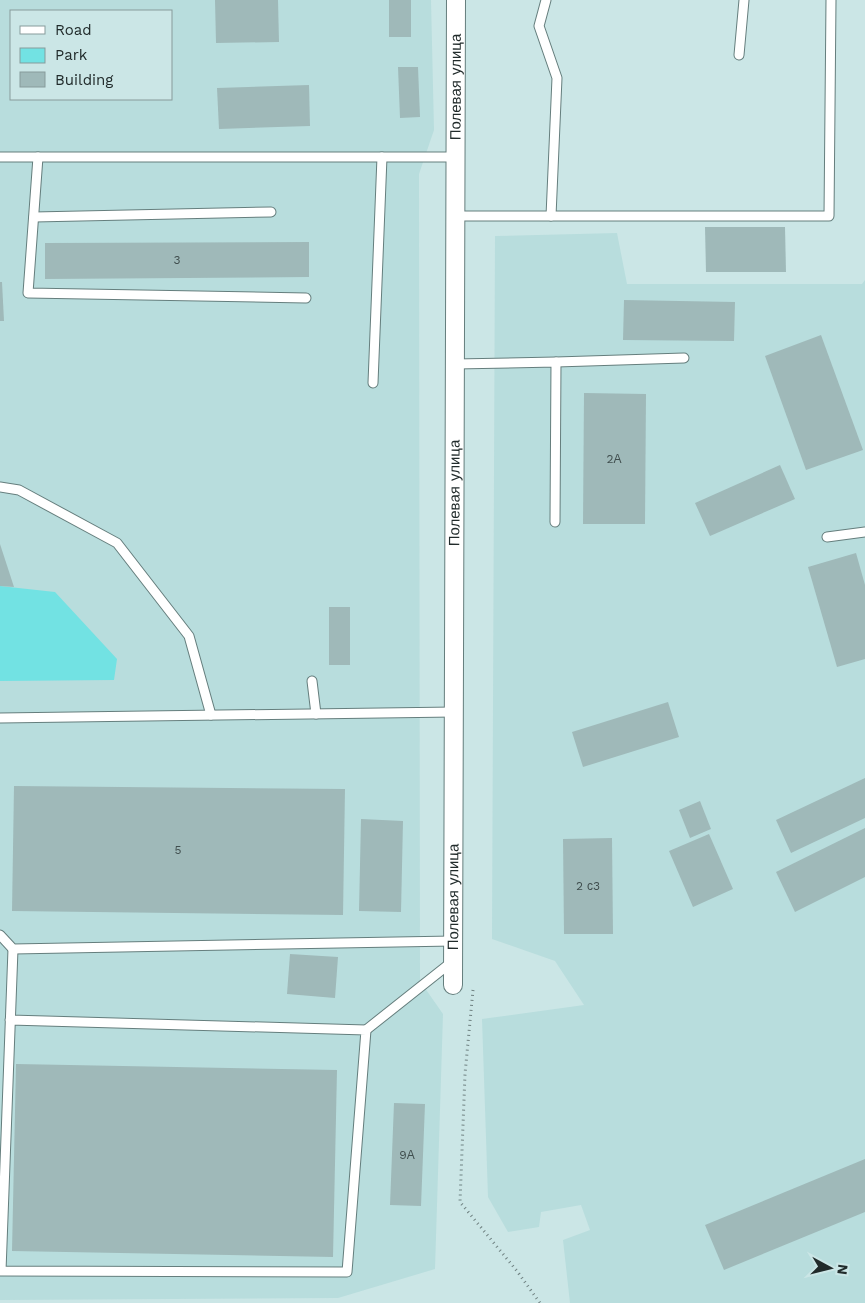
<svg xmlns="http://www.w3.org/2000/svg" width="865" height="1303" viewBox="0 0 865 1303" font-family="'Work Sans',sans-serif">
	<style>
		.built { fill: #b8dddd; fill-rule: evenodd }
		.green { fill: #72e2e3 }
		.building { fill: #9fb9b9 }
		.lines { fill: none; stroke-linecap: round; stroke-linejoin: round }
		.service-casing { stroke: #657e7d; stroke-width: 11 }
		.minor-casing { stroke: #657e7d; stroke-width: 20 }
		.path { stroke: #6f8181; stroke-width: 3; stroke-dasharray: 1 4; stroke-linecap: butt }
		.service { stroke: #fff; stroke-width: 9 }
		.minor { stroke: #fff; stroke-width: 18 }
		.labels { text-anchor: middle; stroke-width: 4; stroke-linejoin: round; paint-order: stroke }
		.number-label { font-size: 12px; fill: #404e4e }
		.street-label { font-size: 15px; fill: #212b2b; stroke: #cbe6e6 }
	</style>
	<rect width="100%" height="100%" fill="#cbe6e6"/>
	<!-- built -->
	<g class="built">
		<path d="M0,0H431L434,130L419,174L420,981L443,1014L435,1269L338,1298L0,1300ZM11,11H171V99H11Z"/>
		<path d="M617,233L627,284H862L865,280V1303H570L563,1240L590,1230L581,1205L541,1212L539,1227L508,1232L488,1197L482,1019L584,1005L555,961L492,939L495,236Z"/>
	</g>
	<!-- green -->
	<path class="green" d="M0,586L55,592L117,659L114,680L0,681Z"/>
	<!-- building -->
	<g class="building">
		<path d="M215,0H278L279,42L216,43Z"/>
		<rect x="389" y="0" width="22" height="37"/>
		<path d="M398,67H418L420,117L400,118Z"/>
		<path d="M309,85L310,126L219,129L217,88Z"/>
		<path d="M705,227H785L786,272H706Z"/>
		<path d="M309,242V277L45,279V243Z"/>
		<path d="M0,282H2L4,321H0Z"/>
		<path d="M624,300L735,302L734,341L623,340Z"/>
		<path d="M821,335L863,450L806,470L765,356Z"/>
		<path d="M584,393L646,394L645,524H583Z"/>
		<path d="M780,465L795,499L710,536L695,503Z"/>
		<path d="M0,544L14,587L0,586Z"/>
		<path d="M856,553L865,585V659L837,667L808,567Z"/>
		<rect x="329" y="607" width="21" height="58"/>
		<path d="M668,702L679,737L583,767L572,732Z"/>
		<path d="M865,778V818L791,853L776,820Z"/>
		<path d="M14,786L345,789L343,915L12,911Z"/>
		<path d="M700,801L711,829L690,838L679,810Z"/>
		<path d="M361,819L403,821L401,912L359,911Z"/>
		<path d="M865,828V877L795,912L776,872Z"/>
		<path d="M709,834L733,889L693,907L669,851Z"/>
		<path d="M612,838L613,934H564L563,839Z"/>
		<path d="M290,954L338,957L335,998L287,994Z"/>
		<path d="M16,1064L337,1070L333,1257L12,1251Z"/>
		<path d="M394,1103L425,1104L421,1206L390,1205Z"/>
		<path d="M865,1159V1212L724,1270L705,1225Z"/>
	</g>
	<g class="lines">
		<!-- service casing -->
		<g class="service-casing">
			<g id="service">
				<path d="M546,0L539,26L557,78L551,216"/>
				<path d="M739,55L744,0"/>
				<path d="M0,157H456"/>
				<path d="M38,157L28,293L306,298"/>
				<path d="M456,216H829L831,0"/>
				<path d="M34,217L271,212"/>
				<path d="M556,362L684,358"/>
				<path d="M455,364L556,362L555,522"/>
				<path d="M373,383L382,157"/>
				<path d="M0,487L19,490L117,543L189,636L211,715"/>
				<path d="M827,537L865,532"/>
				<path d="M312,681L316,714"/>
				<path d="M0,718L454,712"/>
				<path d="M0,935L13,949L453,941"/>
				<path d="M10,1020L366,1030L347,1272L1,1271L13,949"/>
				<path d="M366,1030L453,961"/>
			</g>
		</g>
		<!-- minor casing -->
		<g class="minor-casing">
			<g id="minor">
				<path id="s1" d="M453,985L456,0"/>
			</g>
		</g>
		<!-- path -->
		<path class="path" d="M473,990L465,1074L460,1202L517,1271L540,1303"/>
		<!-- service -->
		<use href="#service" class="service"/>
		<!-- minor -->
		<use href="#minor" class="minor"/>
	</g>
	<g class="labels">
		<!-- number labels -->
		<g class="number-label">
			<text x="177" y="264">3</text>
			<text x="614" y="463">2А</text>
			<text x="178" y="854">5</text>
			<text x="588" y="890">2 с3</text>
			<text x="407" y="1159">9А</text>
		</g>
		<!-- street labels -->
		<g class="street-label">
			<text dy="5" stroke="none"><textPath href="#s1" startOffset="898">Полевая улица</textPath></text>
			<text dy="5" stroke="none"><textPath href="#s1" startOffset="492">Полевая улица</textPath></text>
			<text dy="5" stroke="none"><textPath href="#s1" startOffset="88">Полевая улица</textPath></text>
		</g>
	</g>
	<!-- legend -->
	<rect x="10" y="10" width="162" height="90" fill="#cbe6e6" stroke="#879b9b"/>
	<rect x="20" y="26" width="25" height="8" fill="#ffffff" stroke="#879b9b"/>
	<text x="55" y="35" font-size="15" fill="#212b2b">Road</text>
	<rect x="20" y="48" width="25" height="15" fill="#72e2e3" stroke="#879b9b"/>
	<text x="55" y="60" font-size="15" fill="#212b2b">Park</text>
	<rect x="20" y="72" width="25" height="15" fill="#9fb9b9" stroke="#879b9b"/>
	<text x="55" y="85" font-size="15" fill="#212b2b">Building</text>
	<!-- north arrow -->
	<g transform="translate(830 1268) rotate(97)" stroke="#cbe6e6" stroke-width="4" paint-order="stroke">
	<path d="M0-4L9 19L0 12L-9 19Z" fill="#212b2b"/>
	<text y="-8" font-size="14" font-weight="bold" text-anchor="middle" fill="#212b2b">N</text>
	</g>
</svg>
